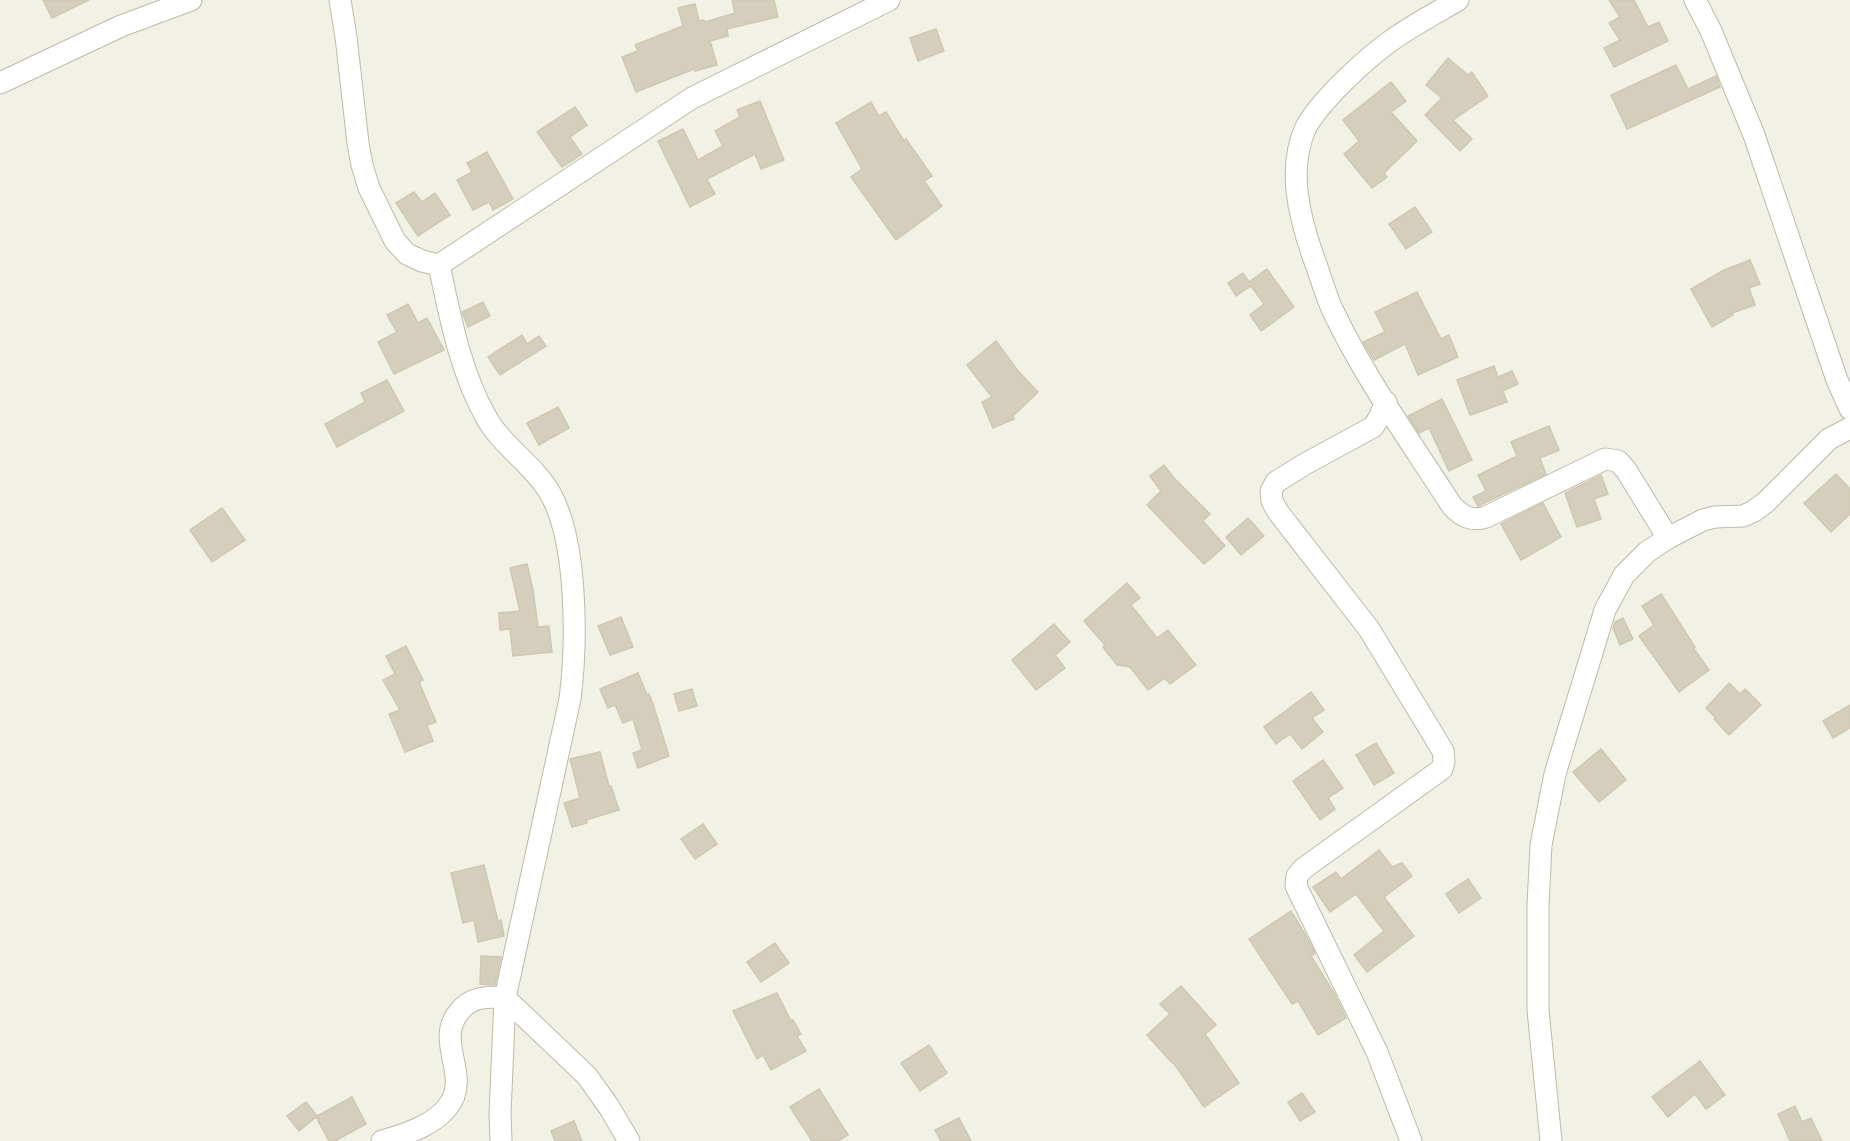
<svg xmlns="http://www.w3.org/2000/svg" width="1850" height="1141" viewBox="0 0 1850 1141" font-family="Barlow,sans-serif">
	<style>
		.building { fill: #d4cfbc; stroke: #cec8b0; stroke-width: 1.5 }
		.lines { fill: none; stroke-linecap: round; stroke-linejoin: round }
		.minor-casing { stroke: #bebaa9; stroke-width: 23 }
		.minor { stroke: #fff; stroke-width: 21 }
	</style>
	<rect width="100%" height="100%" fill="#f2f1e6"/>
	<!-- building -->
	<g class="building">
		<path d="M43,0H89L52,18Z"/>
		<path d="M732,0H774L778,17L727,29L728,36L710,41L717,65L695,71L694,69L636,92L622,57L638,51L635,45L683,26L678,8L695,4L699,21L704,20L705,22L735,13Z"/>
		<path d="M1609,0H1634L1648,27L1659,22L1668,41L1614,67L1604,48L1620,40L1609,23L1620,17Z"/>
		<path d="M936,29L944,51L918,61L910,38Z"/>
		<path d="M1448,58L1468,75L1472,72L1488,96L1453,120L1472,139L1460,151L1425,115L1442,98L1426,85Z"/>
		<path d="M1676,65L1688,89L1716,76L1720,87L1627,129L1611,95Z"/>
		<path d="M1391,82L1406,101L1391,112L1417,141L1384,173L1387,177L1372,188L1344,154L1359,141L1343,120Z"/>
		<path d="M760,101L784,160L761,169L755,154L707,179L715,194L690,207L658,141L683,129L698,160L723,146L715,131L740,117L737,110Z"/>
		<path d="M871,102L879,116L886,112L904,141L906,139L932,176L924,181L942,206L896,240L851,177L862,169L836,123Z"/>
		<path d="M575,107L587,125L570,137L582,154L562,167L537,132Z"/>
		<path d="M487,152L513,199L493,210L489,202L473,210L457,180L472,172L467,163Z"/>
		<path d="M414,192L422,202L435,193L450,215L418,236L396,203Z"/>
		<path d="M1415,207L1432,232L1406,249L1389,224Z"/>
		<path d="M1750,260L1760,284L1749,288L1755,305L1732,313L1733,315L1712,327L1691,289L1724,270Z"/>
		<path d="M1267,269L1294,307L1261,331L1250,315L1264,304L1251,286L1236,296L1228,283L1243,273L1249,282Z"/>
		<path d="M1417,292L1441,339L1449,335L1458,357L1418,375L1405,344L1374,360L1363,342L1385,332L1375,312Z"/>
		<path d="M483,302L490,316L468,327L462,312Z"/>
		<path d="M408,304L418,323L427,318L444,350L394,374L378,342L397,332L387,315Z"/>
		<path d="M522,335L527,344L539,336L546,346L500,375L488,357Z"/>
		<path d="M996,341L1019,372L1038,392L1013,416L1014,419L993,428L982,402L992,397L967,365Z"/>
		<path d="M1494,366L1498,377L1512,371L1518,384L1503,391L1507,402L1470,415L1457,380Z"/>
		<path d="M387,380L404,411L337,447L325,424L365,402L361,393Z"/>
		<path d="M1442,399L1472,460L1449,471L1429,428L1419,433L1408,416Z"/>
		<path d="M558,407L569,428L539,445L527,423Z"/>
		<path d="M1549,426L1559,450L1540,458L1546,474L1478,506L1473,497L1486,491L1478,475L1517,456L1511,442Z"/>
		<path d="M1164,465L1174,478L1210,514L1203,521L1225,546L1204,564L1147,505L1161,491L1150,476Z"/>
		<path d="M1836,474L1850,489V514L1831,532L1804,503Z"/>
		<path d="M1601,475L1608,494L1594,499L1601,519L1577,527L1565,493Z"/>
		<path d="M1543,503L1561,537L1521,560L1501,524Z"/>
		<path d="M222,508L245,540L212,562L190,530Z"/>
		<path d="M1248,518L1264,536L1241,555L1226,537Z"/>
		<path d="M527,564L533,590L538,627L549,626L552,652L513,656L510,629L500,630L499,613L520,611L510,568Z"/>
		<path d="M1127,583L1140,598L1131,605L1157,638L1168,630L1196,665L1170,684L1165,678L1148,690L1130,667L1117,665L1103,647L1105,645L1084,621Z"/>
		<path d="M1661,594L1695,647L1694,649L1709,670L1679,692L1639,636L1654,625L1642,606Z"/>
		<path d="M621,617L633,647L610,655L598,626Z"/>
		<path d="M1623,618L1633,639L1620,645L1613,628L1615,622Z"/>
		<path d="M1054,624L1070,642L1055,655L1065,668L1036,690L1012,660Z"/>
		<path d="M406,646L423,680L419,682L436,722L427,725L433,741L405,752L389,714L400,710L383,680L395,674L386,656Z"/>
		<path d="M638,673L647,695L649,694L654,707L669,756L638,768L633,753L642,750L633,719L623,723L615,705L608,708L600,689Z"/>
		<path d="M1729,683L1740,694L1745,689L1761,705L1729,735L1714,719L1716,718L1706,708Z"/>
		<path d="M692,689L697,706L679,711L674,694Z"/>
		<path d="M1311,692L1324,710L1312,718L1323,732L1302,749L1290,734L1276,744L1264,727Z"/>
		<path d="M1850,705V728L1833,738L1823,721Z"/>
		<path d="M1376,743L1394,773L1374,785L1356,755Z"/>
		<path d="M1601,749L1626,780L1599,802L1573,772Z"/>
		<path d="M600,752L609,786H611L619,810L586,820L587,823L572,827L564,803L580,798L570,759Z"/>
		<path d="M1323,760L1343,788L1328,798L1335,809L1320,820L1293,781Z"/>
		<path d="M703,824L717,844L695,859L681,839Z"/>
		<path d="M1379,850L1392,867L1402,863L1412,876L1384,897L1414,936L1367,972L1354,955L1384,931L1356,894L1330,912L1313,887L1336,872L1341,879Z"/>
		<path d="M484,865L498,921L501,920L504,936L478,942L474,920L463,923L451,873Z"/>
		<path d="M1468,879L1481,898L1459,913L1446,894Z"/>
		<path d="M1291,911L1304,932L1315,953L1311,956L1334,993L1346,1018L1318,1035L1298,1001L1292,1004L1249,939Z"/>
		<path d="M775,943L789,963L761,982L747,962Z"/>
		<path d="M481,956L501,957L495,985L480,984Z"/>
		<path d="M1181,986L1216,1025L1205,1034L1239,1083L1204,1107L1173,1062L1172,1063L1147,1035L1170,1014L1160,1004Z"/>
		<path d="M777,993L791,1021L793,1020L801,1034L797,1036L806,1051L771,1070L763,1055L757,1059L733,1011Z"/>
		<path d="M929,1045L947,1073L920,1091L901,1063Z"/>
		<path d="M1700,1061L1725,1095L1706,1109L1695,1094L1668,1117L1652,1097Z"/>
		<path d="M819,1089L848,1135L838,1141H812L790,1107Z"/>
		<path d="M1302,1093L1315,1112L1300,1121L1288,1102Z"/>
		<path d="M352,1097L366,1124L335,1141H329L316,1117L299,1131L287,1116L306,1102L317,1116Z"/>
		<path d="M1795,1106L1802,1122L1811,1118L1822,1141H1790L1778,1114Z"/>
		<path d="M959,1118L971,1141H941L935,1130Z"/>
		<path d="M574,1121L582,1141H555L551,1131Z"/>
	</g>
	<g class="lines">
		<!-- minor casing -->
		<g class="minor-casing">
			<g id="minor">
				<path d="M340,0L346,37L358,143L362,165L369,188L395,241L407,254L422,261L439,265"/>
				<path d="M1458,0C1436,13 1413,25 1392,40C1372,54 1354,71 1337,88C1326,100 1314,112 1306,127C1287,168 1299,216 1313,256C1320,274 1325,294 1333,311C1366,380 1411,442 1452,506C1462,516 1471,522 1486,517L1605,459L1618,461L1626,470L1668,538"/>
				<path d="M1695,0L1711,31L1754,135L1837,380L1850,409"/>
				<path d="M0,83L121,26L191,0"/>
				<path d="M1386,402L1379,418L1373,427L1305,464L1276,482L1271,491L1272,501L1278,512L1369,629L1443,751L1444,761L1442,769L1304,868L1297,876L1296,886L1377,1052L1411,1141"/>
				<path d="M382,1141C407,1134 443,1123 454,1096C464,1068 437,1038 459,1012C470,997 487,996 505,998L587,1076L609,1107L629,1141"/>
				<path d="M501,1141L500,1114L505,998L570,699C577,644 578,542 550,493C533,464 501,445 486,417C460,371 450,316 439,265L692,98L889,0"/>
				<path d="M1551,1141L1538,1010V905L1541,845L1555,774L1605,610L1624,575L1647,552L1668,538L1703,520L1715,517L1743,516L1754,511L1766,502L1829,439L1850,428"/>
			</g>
		</g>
		<!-- minor -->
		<use href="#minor" class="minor"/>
	</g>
</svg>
